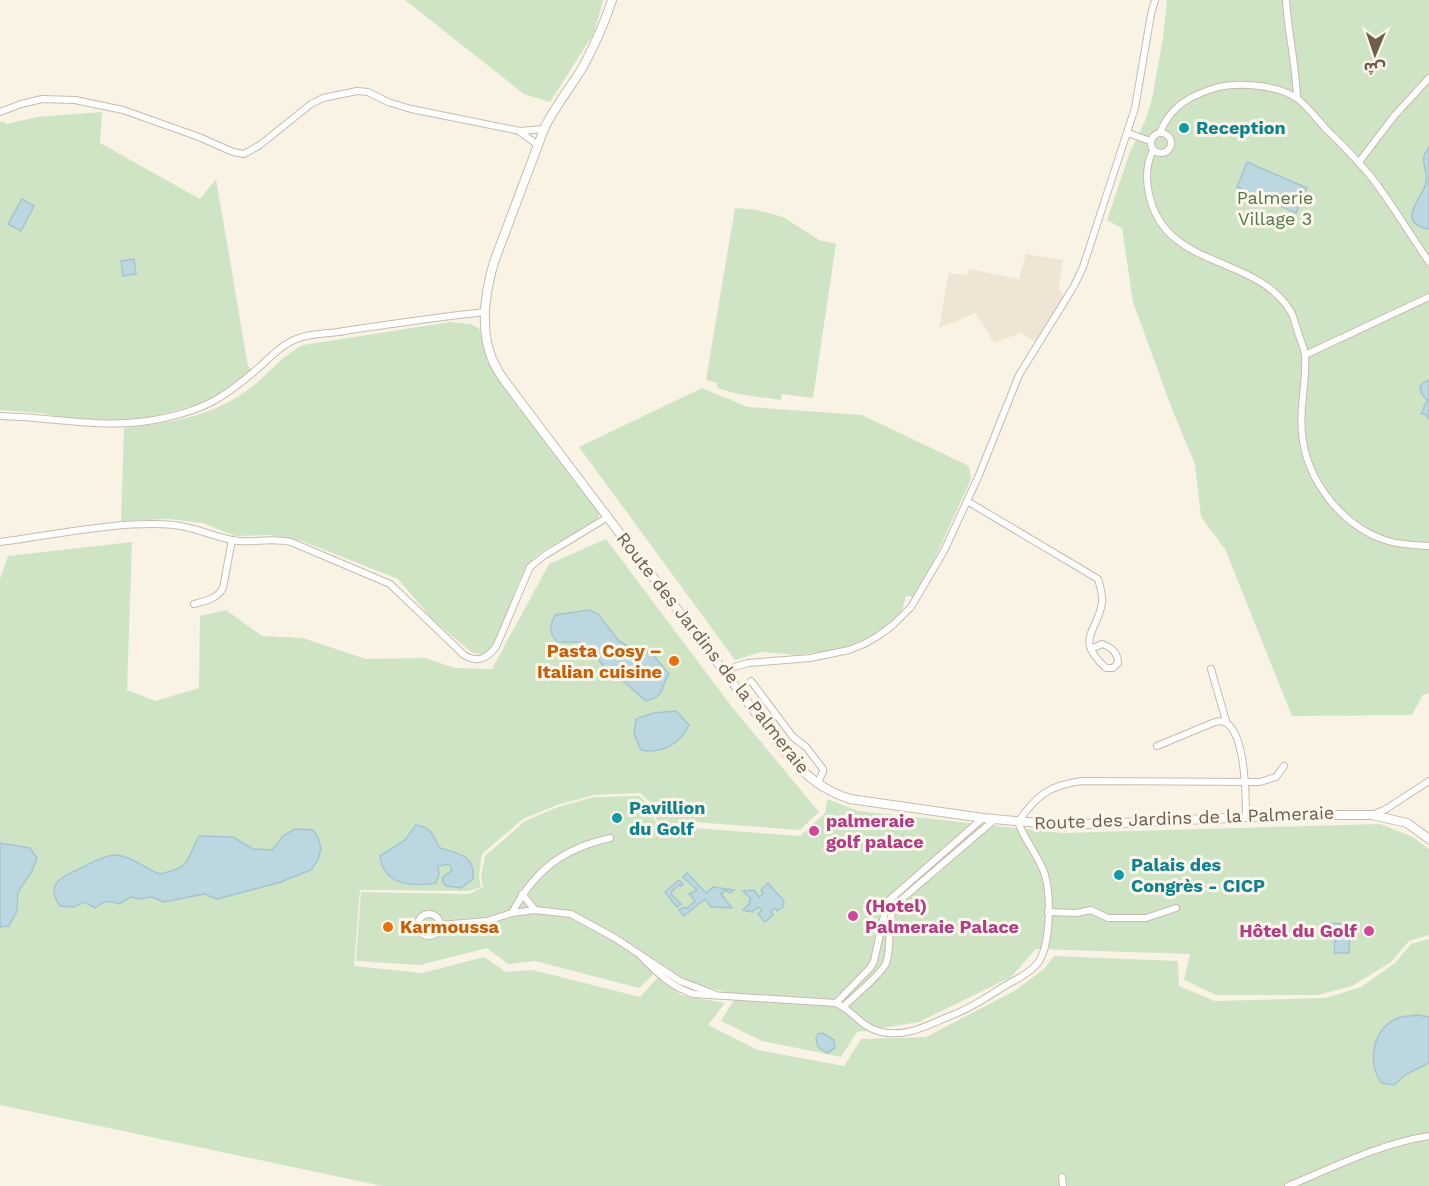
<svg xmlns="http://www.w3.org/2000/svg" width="1429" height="1186" viewBox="0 0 1429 1186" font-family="'Work Sans','Noto Sans Arabic',sans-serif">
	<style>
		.residential { fill: #efe5d4 }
		.green { fill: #cfe4c5 }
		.water { fill: #bcd7df; stroke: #a4c5d0; stroke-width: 1.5 }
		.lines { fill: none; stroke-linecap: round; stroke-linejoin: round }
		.minor-casing { stroke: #c8bbad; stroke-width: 8 }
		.tertiary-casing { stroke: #c8bbad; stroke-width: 10 }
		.minor { stroke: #fff; stroke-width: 6 }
		.tertiary { stroke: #fff; stroke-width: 8 }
		.culture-dot { fill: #0f9aa8; stroke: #fcf7ea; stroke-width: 2 }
		.food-dot { fill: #e8710a; stroke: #fcf7ea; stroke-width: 2 }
		.hotel-dot { fill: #d1479c; stroke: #fcf7ea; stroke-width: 2 }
		.labels { text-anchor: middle; stroke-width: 6; stroke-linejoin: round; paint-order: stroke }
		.culture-label { font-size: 18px; font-weight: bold; fill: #0d838f; stroke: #fcf7ea; text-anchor: start }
		.park-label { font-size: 18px; fill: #54784a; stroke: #fcf7ea }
		.food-label { font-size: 18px; font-weight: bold; fill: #c56008; stroke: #fcf7ea; text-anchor: end }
		.street-label { font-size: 18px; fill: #6e5c4e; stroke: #fcf7ea }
		.hotel-label { font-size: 18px; font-weight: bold; fill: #b23c85; stroke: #fcf7ea; text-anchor: start }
	</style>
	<rect width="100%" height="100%" fill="#f9f3e5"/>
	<!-- residential -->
	<path class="residential" d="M1026,254L1063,260L1059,288L1064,298L1035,342L1021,333L994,343L976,313L939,328L949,273L967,275L969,269L1019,279Z"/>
	<!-- green -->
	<g class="green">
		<path d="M405,0H603L594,33L550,102L524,94Z"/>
		<path d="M1167,0H1429V693L1423,695L1412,715L1292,716L1225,549L1201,517L1195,464L1172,409L1133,302L1122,228L1107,220L1130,152L1145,121L1152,99L1163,38Z"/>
		<path d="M102,112L100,143L200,199L216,179L248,366L253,371L210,401L147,418L89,421L40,413L0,410V123L2,121L7,124L37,117Z"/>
		<path d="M735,208L757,210L783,217L819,240L836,244L813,398L782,394L781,400L738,394L717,388V383L706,380Z"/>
		<path d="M450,322L471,324L479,328L486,355L500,379L599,512V517L592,525C577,533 547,546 535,557C510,581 509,635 483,655L471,652L434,621L398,579L302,541L270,535L235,536L203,523L168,519L121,521L124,428C170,423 216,416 253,386C270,372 283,355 303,345Z"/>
		<path d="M702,388L748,407L862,415L969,466L971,479L917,598L906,596L902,610L898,616L874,635L842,649L797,655L761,652L735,660L579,447Z"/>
		<path d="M606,539L732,707L819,812L800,830L693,822L658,825L653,805L640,793L594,795L557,805L523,819L482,854L479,876L481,887L469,891L360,890L354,966L422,973L484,957L506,972L533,970L640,997L658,977L681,995L725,1003L708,1025L758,1050L844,1066L861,1039L926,1037L1016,990L1045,968L1054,956L1178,961L1179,986L1215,1001L1326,998L1361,987L1395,963L1411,944L1429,939V1186H382L0,1105V579L8,556L132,542L127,690L155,701L199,688L200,616L226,610L262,636L303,638L366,659L425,658L455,668L492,669L549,564Z"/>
		<path d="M639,796L651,807L657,827L694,828L800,836L825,813L827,799L859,811L1063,833L1380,824L1413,837L1429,849V935L1409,941L1391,962L1352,986L1318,995H1216L1184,980L1190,954L1036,949L1011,977L919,1022L857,1032L841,1057L762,1041L721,1021L737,995L687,982L661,967L639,988L535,961L508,964L487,948L420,965L356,961L361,892L469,894L483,887L481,877L485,856L525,821L558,807L594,797Z"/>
	</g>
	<!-- water -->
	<g class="water">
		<path d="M1429,147V229C1394,223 1423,197 1426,183C1429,168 1417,162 1429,147Z"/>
		<path d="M1247,162L1307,188L1296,213L1237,187Z"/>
		<path d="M22,199L34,206L21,231L8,224Z"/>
		<path d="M134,259L136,274L123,276L121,261Z"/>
		<path d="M1429,380V419L1425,414H1421L1427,400L1421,393L1420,387L1423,383Z"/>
		<path d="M589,610L598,614L619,641L643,655L650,651L669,674C659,689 667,695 646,701L622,680L610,676L591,648L578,642H557C549,632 549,627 555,615Z"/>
		<path d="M676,711L689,725C680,744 662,754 641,750L634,734L636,719L653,713Z"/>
		<path d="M416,825C433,828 432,835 440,848C457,853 476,855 473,879L461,888L446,886L442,880L443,877L452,870L449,864L438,866L439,874L436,883C412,887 383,885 380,856L405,840Z"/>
		<path d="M295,829L313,830L318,837L321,849L318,860L311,870L281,882L217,899L204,894L164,902L152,897L139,899L131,897L119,904C109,899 103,902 95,908L85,902L73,907L60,906C43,882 65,876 83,867C95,861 108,853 122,856C136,859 147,870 160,874C195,865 184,862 199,836L233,837L253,849L272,850L284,835Z"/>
		<path d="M0,843L30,848L37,858L32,871L18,892L17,911L9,926L0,927Z"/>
		<path d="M687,873L706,893L713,887L734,890L730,893L725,890L721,894L732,908L711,907L705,899L684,916L679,910L684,907L686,909L695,901L689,894L697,890L683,877Z"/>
		<path d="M679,880L683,884L681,886L679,885L672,891L671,894L681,904L677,907L665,892Z"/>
		<path d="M768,883L784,901L783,907L777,911L775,908L771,911L773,915L765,922L758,914L762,910L758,907L752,912L743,910L750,903L749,901L751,899L743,891L754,890L759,897L763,893L761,890Z"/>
		<path d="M1322,923L1350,924L1349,953H1334L1335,939L1322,938Z"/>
		<path d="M1417,1015L1429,1017V1063L1405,1075L1394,1085L1382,1083C1366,1064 1373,1027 1398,1018C1403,1016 1411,1016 1417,1015Z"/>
		<path d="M822,1033L834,1040L835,1048L827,1053L818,1047L816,1038L818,1034Z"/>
	</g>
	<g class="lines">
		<!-- minor casing -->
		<g class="minor-casing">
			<g id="minor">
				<path d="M1286,0C1288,33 1296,65 1297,98"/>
				<path d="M0,112L21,104L42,99L75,100L123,110L199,137L233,152L244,154L260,145L311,104L323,98L357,91L368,92L388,102L411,109L520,131L544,129"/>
				<path d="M520,132L538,145"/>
				<circle cx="1161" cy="143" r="10"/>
				<path d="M1128,133L1150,141"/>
				<path d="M1160,133C1169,109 1186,98 1209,90C1233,81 1277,84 1298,99C1308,107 1317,119 1326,129C1344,147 1363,165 1378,186C1396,211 1412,237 1429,262"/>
				<path d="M1153,150C1146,164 1146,180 1149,194C1165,271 1256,253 1291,312C1294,317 1295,324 1297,329C1299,337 1304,347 1305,355C1307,381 1299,407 1302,433C1306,480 1342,527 1388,541C1400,545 1416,545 1429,546"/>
				<path d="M1359,162L1395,115L1429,78"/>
				<path d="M1305,355L1429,297"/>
				<path d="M0,416C55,417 109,431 164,418C206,409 223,398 256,370C270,358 281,344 299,338C313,333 330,334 344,331C391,324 438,317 485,312"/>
				<path d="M967,501L1098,579C1100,586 1103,595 1102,603C1097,633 1074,639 1106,668H1113L1118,663C1118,653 1111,647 1102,644L1091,649"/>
				<path d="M0,542C53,535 122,520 174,525C194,527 212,536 232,540C251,544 269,537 291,542L390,584L464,655C478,663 486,659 496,647L530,567L545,555L608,517"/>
				<path d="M194,604C205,601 217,599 223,588L232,540"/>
				<path d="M1211,669L1226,721"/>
				<path d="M724,670L748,663L810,658L849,650L864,644L878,636L893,625L911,607L944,551L979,475L1019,375L1074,286L1083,267L1135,108L1151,14L1155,0"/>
				<path d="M751,681L793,737L806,747L823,769V772L817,784"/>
				<path d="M1157,746L1215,722C1246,712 1246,798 1246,817"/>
				<path d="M1372,815L1386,809L1429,781"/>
				<path d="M522,894L535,910"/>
				<path d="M1048,912L1076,913L1091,910L1108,918H1146L1176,908"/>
				<path d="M512,913C535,870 562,849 610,838"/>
				<circle cx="429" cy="925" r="11"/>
				<path d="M440,925L487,921L512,913L535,910L571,914L615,938L680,981L714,994"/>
				<path d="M641,956C657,973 673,988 694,994L836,1003C854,1011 860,1027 881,1032C909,1038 931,1023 955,1014C973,1007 987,997 1003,987C1014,980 1028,975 1037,964C1051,947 1051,896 1045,875C1039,856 1025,841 1018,822C1036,796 1049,785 1082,781L1260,782L1276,777L1284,766"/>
				<path d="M836,1003L870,968L874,961L887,902L983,818"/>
				<path d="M844,1006C853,997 882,974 886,963C893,945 885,921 896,904L994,820"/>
				<path d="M1062,1177L1063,1186"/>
				<path d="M1288,1186C1334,1167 1379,1144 1429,1136"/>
			</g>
		</g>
		<!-- tertiary casing -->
		<g class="tertiary-casing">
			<path id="tertiary" d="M612,0C605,22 595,44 584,65C571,87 555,106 544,129L494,262C484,296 478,336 497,369C503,380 512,390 519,400L786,753C805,775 822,790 850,799L983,818L1038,823L1099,824L1292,815H1372L1407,823L1429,839"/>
		</g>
		<!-- minor -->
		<use href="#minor" class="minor"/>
		<!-- tertiary -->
		<use href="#tertiary" class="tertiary"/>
	</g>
	<!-- markers -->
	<g class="culture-dot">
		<circle cx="1184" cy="128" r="6"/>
		<circle cx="617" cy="818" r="6"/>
		<circle cx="1119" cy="875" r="6"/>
	</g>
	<g class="food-dot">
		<circle cx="674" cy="661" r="6"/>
		<circle cx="388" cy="927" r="6"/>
	</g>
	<g class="hotel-dot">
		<circle cx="814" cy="831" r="6"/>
		<circle cx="853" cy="916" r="6"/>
		<circle cx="1369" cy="931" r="6"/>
	</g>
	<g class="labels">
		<!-- culture labels -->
		<g class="culture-label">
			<text x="1196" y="134">Reception</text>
			<text x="629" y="814">Pavillion<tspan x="629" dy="21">du Golf</tspan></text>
			<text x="1131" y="871">Palais des<tspan x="1131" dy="21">Congrès - CICP</tspan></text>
		</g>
		<!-- park labels -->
		<g class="park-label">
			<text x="1275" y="204">Palmerie<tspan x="1275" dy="21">Village 3</tspan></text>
		</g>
		<!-- food labels -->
		<g class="food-label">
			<text x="662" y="657">Pasta Cosy –<tspan x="662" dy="21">Italian cuisine</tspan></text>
			<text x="400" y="933" text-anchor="start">Karmoussa</text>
		</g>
		<!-- street labels -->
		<g class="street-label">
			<text transform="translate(713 653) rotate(52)" y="6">Route des Jardins de la Palmeraie</text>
			<text transform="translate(1184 818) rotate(-2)" y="6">Route des Jardins de la Palmeraie</text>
		</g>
		<!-- hotel labels -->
		<g class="hotel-label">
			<text x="826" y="827">palmeraie<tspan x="826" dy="21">golf palace</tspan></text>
			<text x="865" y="912">(Hotel)<tspan x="865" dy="21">Palmeraie Palace</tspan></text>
			<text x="1357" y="937" text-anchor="end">Hôtel du Golf</text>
		</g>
	</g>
	<!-- north arrow -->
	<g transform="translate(1375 54) rotate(182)" stroke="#fcf7ea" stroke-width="4.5" paint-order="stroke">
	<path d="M0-4.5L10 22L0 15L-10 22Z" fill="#6e5c4e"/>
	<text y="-9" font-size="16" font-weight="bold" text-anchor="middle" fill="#6e5c4e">ش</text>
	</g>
</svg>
